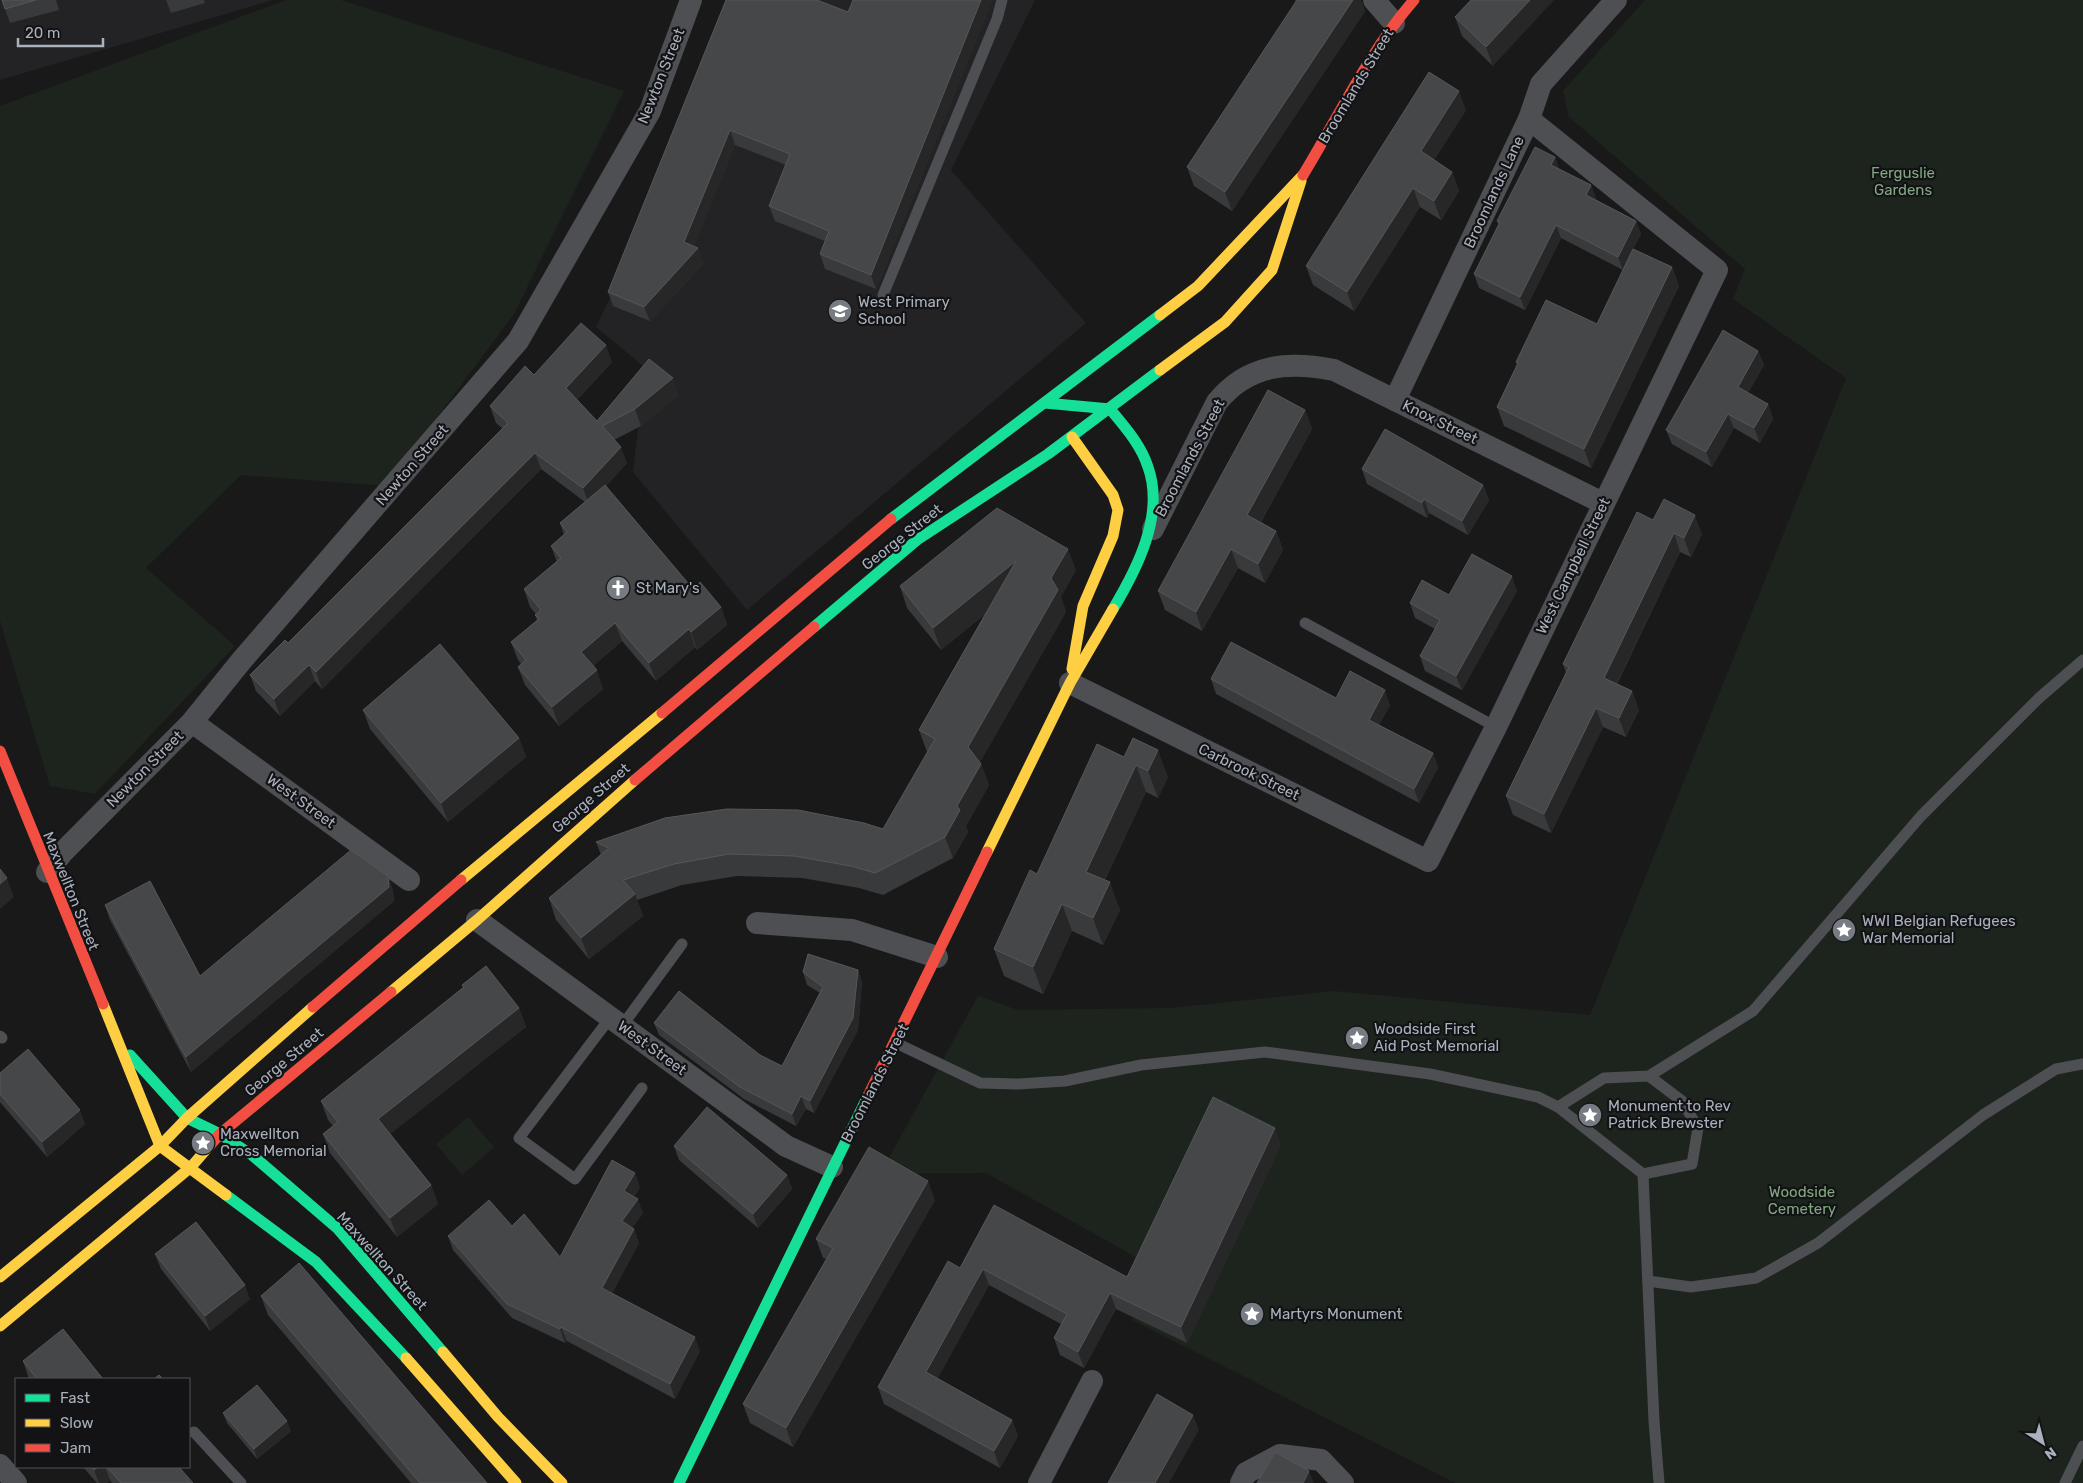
<svg xmlns="http://www.w3.org/2000/svg" width="2083" height="1483" viewBox="0 0 2083 1483" font-family="Rubik,sans-serif">
	<style>
		.built { fill: #232326 }
		.green { fill: #1c241d }
		.lines { fill: none; stroke-linecap: round; stroke-linejoin: round }
		.lane { stroke: #4d4f53; stroke-width: 11 }
		.street { stroke: #4d4f53; stroke-width: 22 }
		.fast { stroke: #16e098; stroke-width: 11 }
		.slow { stroke: #ffcf43; stroke-width: 11 }
		.jam { stroke: #f24e42; stroke-width: 11 }
		.wall { fill: #393a3c }
		.shaded-wall { fill: #272728 }
		.building { fill: #454749; stroke: #55575b }
		.labels { text-anchor: middle; stroke-width: 4.5; stroke-linejoin: round; paint-order: stroke }
		.street-label { font-size: 15px; fill: #a9b1bc; stroke: #131316 }
		.park-label { font-size: 15px; fill: #81a87f; stroke: #131316 }
		.poi-label { font-size: 15px; fill: #a9b1bc; stroke: #131316; text-anchor: start }
	</style>
	<rect width="100%" height="100%" fill="#19191a"/>
	<!-- built -->
	<g class="built">
		<path d="M0,0H273L0,80Z"/>
		<path d="M735,0H1035L951,170L1086,323L747,610L633,472L638,428L678,395L596,327L674,162Z"/>
	</g>
	<!-- green -->
	<g class="green">
		<path d="M286,0H341L624,91L514,314L386,486L241,475L146,568L235,646L95,794L50,786L0,621V106Z"/>
		<path d="M1645,0H2083V1483H1455L1132,1320L1155,1268L986,1173L880,1174L978,996L1018,1010L1170,1008L1334,991L1590,1015L1846,378L1733,299L1745,269L1569,117L1563,91Z"/>
		<path d="M468,1117L494,1147L462,1175L436,1144Z"/>
	</g>
	<g class="lines">
		<!-- lane -->
		<g class="lane">
			<path d="M883,295L997,19L1002,0"/>
			<path d="M1305,623L1496,727"/>
			<path d="M610,1018L519,1138L575,1179L642,1088"/>
			<path d="M622,1026L682,944"/>
			<path d="M0,1036L2,1038"/>
			<path d="M896,1043L980,1083L1018,1084L1065,1081L1141,1065L1265,1052L1430,1074L1538,1097L1558,1107L1643,1174L1654,1421L1659,1483"/>
			<path d="M1558,1107L1604,1078L1649,1076L1753,1011L1921,816L2039,698L2083,660"/>
			<path d="M1643,1174L1692,1164L1698,1128L1682,1101L1649,1076"/>
			<path d="M1648,1281L1691,1287L1756,1278L1818,1243L1983,1115L2056,1069L2083,1064"/>
			<path d="M194,1432L241,1483"/>
			<path d="M2065,1483L2083,1446"/>
		</g>
		<!-- street -->
		<g class="street">
			<path d="M1374,0L1394,23"/>
			<path d="M1395,400L1529,119L1541,84L1616,0"/>
			<path d="M1153,529L1217,402C1248,364 1288,361 1334,370L1603,503"/>
			<path d="M1070,683L1428,861L1496,727L1717,270L1529,119"/>
			<path d="M192,722L409,880"/>
			<path d="M47,872L63,852L192,722L242,660L518,341L650,111L691,0"/>
			<path d="M477,920L786,1146L832,1167"/>
			<path d="M757,923L852,930L937,957"/>
			<path d="M0,1465L16,1483"/>
			<path d="M1039,1483L1092,1381"/>
			<path d="M1241,1483L1246,1473L1280,1455L1321,1460L1343,1483"/>
		</g>
		<!-- fast -->
		<g class="fast">
			<path d="M1045,403L1110,409"/>
			<path d="M1110,409C1125,427 1141,445 1148,467C1165,515 1137,569 1113,609"/>
			<path d="M891,519L1160,315"/>
			<path d="M814,627L917,540L1048,454L1160,370"/>
			<path d="M130,1055L187,1118L220,1134L252,1155L337,1228L443,1352"/>
			<path d="M226,1195L316,1262L406,1358"/>
			<path d="M679,1483L868,1096"/>
		</g>
		<!-- slow -->
		<g class="slow">
			<path d="M1160,315L1198,286L1303,175"/>
			<path d="M1160,370L1225,322L1272,270L1301,181"/>
			<path d="M1072,437L1113,495L1118,510L1113,536L1083,606L1072,669"/>
			<path d="M987,852L1070,683L1113,609"/>
			<path d="M461,880L662,713"/>
			<path d="M391,992L477,920L635,780"/>
			<path d="M103,1004L160,1146L226,1195"/>
			<path d="M0,1277L160,1146L187,1118L313,1007"/>
			<path d="M0,1326L191,1167L210,1145"/>
			<path d="M443,1352L498,1417L562,1483"/>
			<path d="M406,1358L516,1483"/>
		</g>
		<!-- jam -->
		<g class="jam">
			<path d="M1303,175C1339,116 1368,53 1414,0"/>
			<path d="M662,713L891,519"/>
			<path d="M0,751L103,1004"/>
			<path d="M635,780L814,627"/>
			<path d="M313,1007L461,880"/>
			<path d="M868,1096L987,852"/>
			<path d="M210,1145L220,1134L391,992"/>
		</g>
	</g>
	<!-- wall -->
	<g class="wall">
		<path d="M2,0H56L59,10L10,23Z"/>
		<path d="M166,0H204L205,3L171,13Z"/>
		<path d="M726,0L848,12L853,0H992L876,289L825,269L820,254L825,241L775,221L769,206L786,165L735,145L694,246L704,263L650,321L613,306L608,292Z"/>
		<path d="M1295,0H1361L1365,11L1232,211L1194,186L1187,167L1296,2Z"/>
		<path d="M1471,0L1493,66L1462,36L1455,17Z"/>
		<path d="M1466,110L1434,160L1452,172L1459,191L1441,220L1420,207L1354,311L1313,285L1306,266Z"/>
		<path d="M1555,157L1559,169L1591,185L1596,199V200L1636,221L1641,234L1633,249L1672,267L1679,286L1591,468L1504,426L1497,407L1517,365L1516,362L1597,324L1633,250L1623,270L1561,238L1525,310L1479,288L1474,274L1498,225L1497,221Z"/>
		<path d="M1758,351L1764,365L1748,393L1768,404L1773,419L1760,443L1734,428L1712,467L1672,444L1666,430Z"/>
		<path d="M612,362L577,400L597,421L679,395L641,426L614,440L627,463L606,486L693,589L721,607L727,625L697,650L695,647L656,681L622,641L593,666L603,689L559,726L525,685L518,667L521,664L518,660L511,642L537,620L535,615L536,614L530,607L524,589L557,562L551,546L564,535L560,523L585,502L541,469L322,689L315,681L280,716L256,691L250,675L288,643L503,429L496,423L490,406L534,375Z"/>
		<path d="M1305,410L1312,429L1261,522L1276,531L1283,550L1265,583L1238,568L1202,631L1165,610L1158,591Z"/>
		<path d="M1362,469L1483,485L1489,500L1468,535L1429,513L1427,518L1367,484Z"/>
		<path d="M1653,520L1702,534L1691,557L1680,552L1617,684L1632,691L1639,710L1626,737L1603,727L1551,833L1513,815L1506,796L1566,673L1563,664Z"/>
		<path d="M1076,570L1061,597L1066,612L980,762L989,785L966,826L968,832L953,858L883,895L859,888L802,878L737,876L682,885L637,900L643,916L589,959L556,920L549,898L601,855L596,842L883,829L927,752L919,730L985,614L941,650L907,608L900,586Z"/>
		<path d="M1517,591L1462,690L1425,671L1420,656L1435,629L1415,618L1410,603L1449,595Z"/>
		<path d="M1211,679L1336,698L1390,705L1379,725L1433,753L1438,768L1419,803L1216,694Z"/>
		<path d="M363,710L519,738L526,757L448,822L370,729Z"/>
		<path d="M1124,757L1168,777L1158,798L1146,792L1105,880L1120,910L1103,945L1072,931L1043,994L1004,976L994,949L1037,874Z"/>
		<path d="M388,876L393,891L394,901L191,1072L110,920L105,905L200,976Z"/>
		<path d="M858,970L862,982L858,1030L814,1113L806,1109L796,1126L744,1099L659,1035L654,1023L782,1066L820,993L807,985L803,972Z"/>
		<path d="M462,985L519,1008L526,1027L390,1134L431,1185L438,1204L397,1237L330,1153L323,1134L333,1126L328,1120L321,1101L463,988Z"/>
		<path d="M0,1073L85,1124L47,1157L0,1102Z"/>
		<path d="M1281,1145L1187,1343L1116,1309L1084,1368L1060,1355L1054,1338L1061,1324L989,1285L937,1379L1012,1420L1018,1436L1000,1468L884,1404L878,1387L960,1268L1127,1277Z"/>
		<path d="M674,1146L787,1175L792,1189L758,1228L679,1160Z"/>
		<path d="M640,1187L634,1197L643,1213L632,1228L634,1229L639,1243L612,1293L700,1351L675,1399L567,1341L565,1343L512,1318L453,1250L448,1236L512,1226L560,1257Z"/>
		<path d="M935,1200L793,1447L750,1423L743,1404L826,1259L823,1258L816,1239Z"/>
		<path d="M155,1254L250,1299L210,1331L161,1269Z"/>
		<path d="M261,1296L487,1483H411L268,1315Z"/>
		<path d="M23,1361L103,1379H29Z"/>
		<path d="M223,1413L291,1431L257,1459L227,1423Z"/>
		<path d="M83,1467H179L192,1483H112L110,1480L107,1483H97Z"/>
	</g>
	<!-- shaded-wall -->
	<g class="shaded-wall">
		<path d="M981,0H992L876,289L871,275Z"/>
		<path d="M1353,0H1361L1365,11L1232,211L1225,192Z"/>
		<path d="M1530,0H1554L1493,66L1486,47Z"/>
		<path d="M1459,91L1466,110L1428,170L1421,151Z"/>
		<path d="M730,130L735,145L690,257L684,242Z"/>
		<path d="M1555,157L1560,171L1551,165Z"/>
		<path d="M1452,172L1459,191L1441,220L1434,201Z"/>
		<path d="M1591,185L1596,199L1591,208L1586,195Z"/>
		<path d="M1413,188L1420,207L1354,311L1347,292Z"/>
		<path d="M1636,221L1641,234L1623,270L1618,257Z"/>
		<path d="M1556,225L1561,238L1525,310L1520,297Z"/>
		<path d="M698,248L704,263L650,321L644,307Z"/>
		<path d="M1672,267L1679,286L1591,468L1584,449Z"/>
		<path d="M606,345L612,362L572,405L566,388Z"/>
		<path d="M1758,351L1764,365L1743,402L1738,387Z"/>
		<path d="M673,378L679,395L641,426L635,409Z"/>
		<path d="M1768,404L1773,419L1760,443L1754,428Z"/>
		<path d="M1305,410L1312,429L1254,534L1247,515Z"/>
		<path d="M1728,414L1734,428L1712,467L1706,452Z"/>
		<path d="M621,447L627,463L589,505L583,488Z"/>
		<path d="M535,453L541,469L322,689L316,672Z"/>
		<path d="M1483,485L1489,500L1468,535L1462,521Z"/>
		<path d="M1424,499L1429,513L1427,518L1422,503Z"/>
		<path d="M1695,515L1702,534L1691,557L1684,538Z"/>
		<path d="M1276,531L1283,550L1265,583L1258,564Z"/>
		<path d="M1674,533L1680,552L1610,697L1604,678Z"/>
		<path d="M1068,549L1076,570L1061,597L1066,612L976,769L968,747L1051,578Z"/>
		<path d="M1231,549L1238,568L1202,631L1196,612Z"/>
		<path d="M1016,561L1023,582L941,650L933,628Z"/>
		<path d="M1512,576L1517,591L1462,690L1456,676Z"/>
		<path d="M721,607L727,625L697,650L691,632Z"/>
		<path d="M615,623L622,641L588,670L581,652Z"/>
		<path d="M689,629L695,647L656,681L649,663Z"/>
		<path d="M309,665L315,681L280,716L274,699Z"/>
		<path d="M597,670L603,689L559,726L552,707Z"/>
		<path d="M1385,690L1390,705L1374,734L1369,720Z"/>
		<path d="M1632,691L1639,710L1626,737L1619,718Z"/>
		<path d="M1596,708L1603,727L1551,833L1544,814Z"/>
		<path d="M519,738L526,757L448,822L441,803Z"/>
		<path d="M1158,750L1168,777L1158,798L1148,771Z"/>
		<path d="M1433,753L1438,768L1419,803L1414,789Z"/>
		<path d="M981,764L989,785L966,826L968,832L953,858L945,837L957,806Z"/>
		<path d="M1136,765L1146,792L1096,899L1086,872Z"/>
		<path d="M388,876L393,891L394,901L191,1072L186,1057Z"/>
		<path d="M7,878L14,897L0,909V884Z"/>
		<path d="M1110,882L1120,910L1103,945L1093,918Z"/>
		<path d="M635,894L643,916L589,959L581,938Z"/>
		<path d="M1062,904L1072,931L1043,994L1033,967Z"/>
		<path d="M858,970L862,982L858,1030L814,1113L810,1101Z"/>
		<path d="M519,1008L526,1027L385,1138L378,1119Z"/>
		<path d="M801,1096L806,1109L796,1126L792,1114Z"/>
		<path d="M80,1110L85,1124L47,1157L42,1142Z"/>
		<path d="M1275,1128L1281,1145L1187,1343L1181,1327Z"/>
		<path d="M635,1173L640,1187L629,1205L624,1191Z"/>
		<path d="M787,1175L792,1189L758,1228L753,1214Z"/>
		<path d="M928,1181L935,1200L793,1447L786,1428Z"/>
		<path d="M431,1185L438,1204L397,1237L390,1218Z"/>
		<path d="M638,1199L643,1213L627,1235L622,1221Z"/>
		<path d="M634,1229L639,1243L607,1302L602,1288Z"/>
		<path d="M983,1269L989,1285L932,1389L926,1372Z"/>
		<path d="M245,1285L250,1299L210,1331L205,1316Z"/>
		<path d="M1110,1293L1116,1309L1084,1368L1078,1352Z"/>
		<path d="M561,1327L567,1341L565,1343L560,1329Z"/>
		<path d="M695,1337L700,1351L675,1399L670,1384Z"/>
		<path d="M1193,1415L1199,1430L1169,1483H1155Z"/>
		<path d="M1012,1420L1018,1436L1000,1468L994,1451Z"/>
		<path d="M287,1421L291,1431L257,1459L254,1449Z"/>
		<path d="M98,1467H105L110,1480L107,1483H99L94,1470Z"/>
		<path d="M1309,1471L1314,1483H1303Z"/>
	</g>
	<!-- building -->
	<g class="building">
		<path d="M2,0H36L5,9Z"/>
		<path d="M726,0H817L848,12L853,0H981L871,275L820,254L829,231L769,206L790,154L730,130L684,242L698,248L644,307L608,292Z"/>
		<path d="M1297,0H1353L1225,192L1187,167Z"/>
		<path d="M1471,0H1530L1486,47L1455,17Z"/>
		<path d="M1429,72L1459,91L1421,151L1452,172L1434,201L1413,188L1347,292L1306,266Z"/>
		<path d="M1535,147L1555,157L1551,165L1591,185L1586,195L1636,221L1618,257L1556,225L1520,297L1474,274L1500,222L1497,221Z"/>
		<path d="M1633,249L1672,267L1584,449L1497,407L1518,363L1516,362L1546,300L1597,324Z"/>
		<path d="M581,323L606,345L566,388L597,421L649,359L673,378L635,409L602,426L621,447L583,488L535,453L316,672L309,665L274,699L250,675L285,640L288,643L508,423L490,406L525,366L534,375Z"/>
		<path d="M1723,330L1758,351L1738,387L1768,404L1754,428L1728,414L1706,452L1666,430Z"/>
		<path d="M1268,390L1305,410L1247,515L1276,531L1258,564L1231,549L1196,612L1158,591Z"/>
		<path d="M1385,429L1483,485L1462,521L1424,499L1422,503L1362,469Z"/>
		<path d="M605,485L693,589L700,582L721,607L691,632L689,629L649,663L615,623L581,652L597,670L552,707L518,667L526,660L511,642L539,619L535,615L541,610L524,589L561,558L551,546L567,532L560,523Z"/>
		<path d="M1664,499L1695,515L1684,538L1674,533L1604,678L1632,691L1619,718L1596,708L1544,814L1506,796L1569,667L1563,664L1637,512L1653,520Z"/>
		<path d="M997,508L1068,549L1051,578L1058,590L968,747L981,764L957,806L960,810L945,837L875,873L851,866L794,856L729,854L674,864L623,880L635,894L581,938L549,898L609,848L596,842L665,818L727,809L798,810L864,823L883,829L935,739L919,730L1016,561L933,628L900,586Z"/>
		<path d="M1472,554L1512,576L1456,676L1420,656L1440,620L1410,603L1422,580L1449,595Z"/>
		<path d="M1231,642L1336,698L1350,671L1385,690L1369,720L1433,753L1414,789L1211,679Z"/>
		<path d="M440,644L519,738L441,803L363,710Z"/>
		<path d="M1133,738L1158,750L1148,771L1136,765L1086,872L1110,882L1093,918L1062,904L1033,967L994,949L1030,870L1037,874L1097,744L1124,757Z"/>
		<path d="M351,850L388,876L389,887L186,1057L105,905L150,881L200,976Z"/>
		<path d="M0,869L7,878L0,884Z"/>
		<path d="M808,954L858,970L853,1018L810,1101L801,1096L792,1114L740,1087L654,1023L679,991L760,1055L782,1066L823,987L803,972Z"/>
		<path d="M486,966L519,1008L378,1119L431,1185L390,1218L323,1134L338,1122L321,1101L464,987L462,985Z"/>
		<path d="M28,1049L80,1110L42,1142L0,1094V1073Z"/>
		<path d="M1213,1097L1275,1128L1181,1327L1110,1293L1078,1352L1054,1338L1067,1314L983,1269L926,1372L1012,1420L994,1451L878,1387L948,1261L960,1268L994,1205L1127,1277Z"/>
		<path d="M707,1107L787,1175L753,1214L674,1146Z"/>
		<path d="M869,1147L928,1181L786,1428L743,1404L833,1248L816,1239Z"/>
		<path d="M612,1160L635,1173L624,1191L638,1199L622,1221L634,1229L602,1288L695,1337L670,1384L561,1327L560,1329L507,1304L448,1236L489,1200L512,1226L524,1214L560,1257Z"/>
		<path d="M196,1222L245,1285L205,1316L155,1254Z"/>
		<path d="M299,1263L487,1483H420L261,1296Z"/>
		<path d="M63,1329L103,1379H37L23,1361Z"/>
		<path d="M159,1375L163,1379H154Z"/>
		<path d="M257,1385L287,1421L254,1449L223,1413Z"/>
		<path d="M1157,1394L1193,1415L1155,1483H1108Z"/>
		<path d="M1275,1452L1309,1471L1303,1483H1257Z"/>
		<path d="M92,1467H98L94,1470Z"/>
		<path d="M107,1467H179L193,1483H121Z"/>
	</g>
	<!-- icons -->
	<defs>
		<g id="school-disc" transform="scale(1.25)"><circle r="9.5" fill="#777c83" stroke="#131316"/><path d="M0-5L7-2L0 1L-7-2ZM-4 1L0 2.5L4 1V4Q0 6-4 4Z" fill="#fff"/></g>
		<g id="church-disc" transform="scale(1.25)"><circle r="9.5" fill="#777c83" stroke="#131316"/><path d="M-1.2-6h2.4v3.5h3.3v2.4h-3.3V6h-2.4V-.1h-3.3v-2.4h3.3Z" fill="#fff"/></g>
		<g id="sight-disc" transform="scale(1.25)"><circle r="9.5" fill="#777c83" stroke="#131316"/><path d="M0-6L1.8-2.2L6-1.7L2.9 1.2L3.7 5.4L0 3.3L-3.7 5.4L-2.9 1.2L-6-1.7L-1.8-2.2Z" fill="#fff"/></g>
	</defs>
	<g fill-rule="evenodd">
		<use href="#school-disc" x="840" y="311"/>
		<use href="#church-disc" x="618" y="588"/>
		<use href="#sight-disc" x="1844" y="930"/>
		<use href="#sight-disc" x="1357" y="1038"/>
		<use href="#sight-disc" x="1590" y="1115"/>
		<use href="#sight-disc" x="203" y="1143"/>
		<use href="#sight-disc" x="1252" y="1314"/>
	</g>
	<g class="labels">
		<!-- street labels -->
		<g class="street-label">
			<text transform="translate(661 76) rotate(-68)" y="5">Newton Street</text>
			<text transform="translate(1356 86) rotate(-59)" y="5">Broomlands Street</text>
			<text transform="translate(1494 192) rotate(-65)" y="5">Broomlands Lane</text>
			<text transform="translate(1440 422) rotate(26)" y="5">Knox Street</text>
			<text transform="translate(1190 458) rotate(-62)" y="5">Broomlands Street</text>
			<text transform="translate(412 465) rotate(-49)" y="5">Newton Street</text>
			<text transform="translate(902 537) rotate(-38)" y="5">George Street</text>
			<text transform="translate(1573 566) rotate(-64)" y="5">West Campbell Street</text>
			<text transform="translate(145 769) rotate(-45)" y="5">Newton Street</text>
			<text transform="translate(1249 772) rotate(26)" y="5">Carbrook Street</text>
			<text transform="translate(591 798) rotate(-41)" y="5">George Street</text>
			<text transform="translate(301 801) rotate(36)" y="5">West Street</text>
			<text transform="translate(71 891) rotate(68)" y="5">Maxwellton Street</text>
			<text transform="translate(652 1048) rotate(36)" y="5">West Street</text>
			<text transform="translate(284 1062) rotate(-40)" y="5">George Street</text>
			<text transform="translate(875 1083) rotate(-63)" y="5">Broomlands Street</text>
			<text transform="translate(382 1261) rotate(48)" y="5">Maxwellton Street</text>
		</g>
		<!-- park labels -->
		<g class="park-label">
			<text x="1903" y="178">Ferguslie<tspan x="1903" dy="17">Gardens</tspan></text>
			<text x="1802" y="1197">Woodside<tspan x="1802" dy="17">Cemetery</tspan></text>
		</g>
		<!-- poi labels -->
		<g class="poi-label">
			<text x="858" y="307">West Primary<tspan x="858" dy="17">School</tspan></text>
			<text x="636" y="593">St Mary's</text>
			<text x="1862" y="926">WWI Belgian Refugees<tspan x="1862" dy="17">War Memorial</tspan></text>
			<text x="1374" y="1034">Woodside First<tspan x="1374" dy="17">Aid Post Memorial</tspan></text>
			<text x="1608" y="1111">Monument to Rev<tspan x="1608" dy="17">Patrick Brewster</tspan></text>
			<text x="220" y="1139">Maxwellton<tspan x="220" dy="17">Cross Memorial</tspan></text>
			<text x="1270" y="1319">Martyrs Monument</text>
		</g>
	</g>
	<!-- legend -->
	<rect x="15" y="1378" width="175" height="90" fill="#131316" stroke="#4f5258"/>
	<rect x="25" y="1394" width="25" height="8" fill="#16e098" stroke="#4f5258"/>
	<text x="60" y="1403" font-size="15" fill="#a9b1bc">Fast</text>
	<rect x="25" y="1419" width="25" height="8" fill="#ffcf43" stroke="#4f5258"/>
	<text x="60" y="1428" font-size="15" fill="#a9b1bc">Slow</text>
	<rect x="25" y="1444" width="25" height="8" fill="#f24e42" stroke="#4f5258"/>
	<text x="60" y="1453" font-size="15" fill="#a9b1bc">Jam</text>
	<!-- north arrow -->
	<g transform="translate(2043 1443) rotate(144)" stroke="#131316" stroke-width="4" paint-order="stroke">
	<path d="M0-4L9 19L0 12L-9 19Z" fill="#a9b1bc"/>
	<text y="-8" font-size="14" font-weight="bold" text-anchor="middle" fill="#a9b1bc">N</text>
	</g>
	<!-- scale -->
	<path d="M18 38v8h85v-8" fill="none" stroke="#a9b1bc" stroke-width="2.5"/>
	<text x="25" y="38" font-size="15" fill="#a9b1bc" stroke="#131316" stroke-width="4" paint-order="stroke">20 m</text>
</svg>
